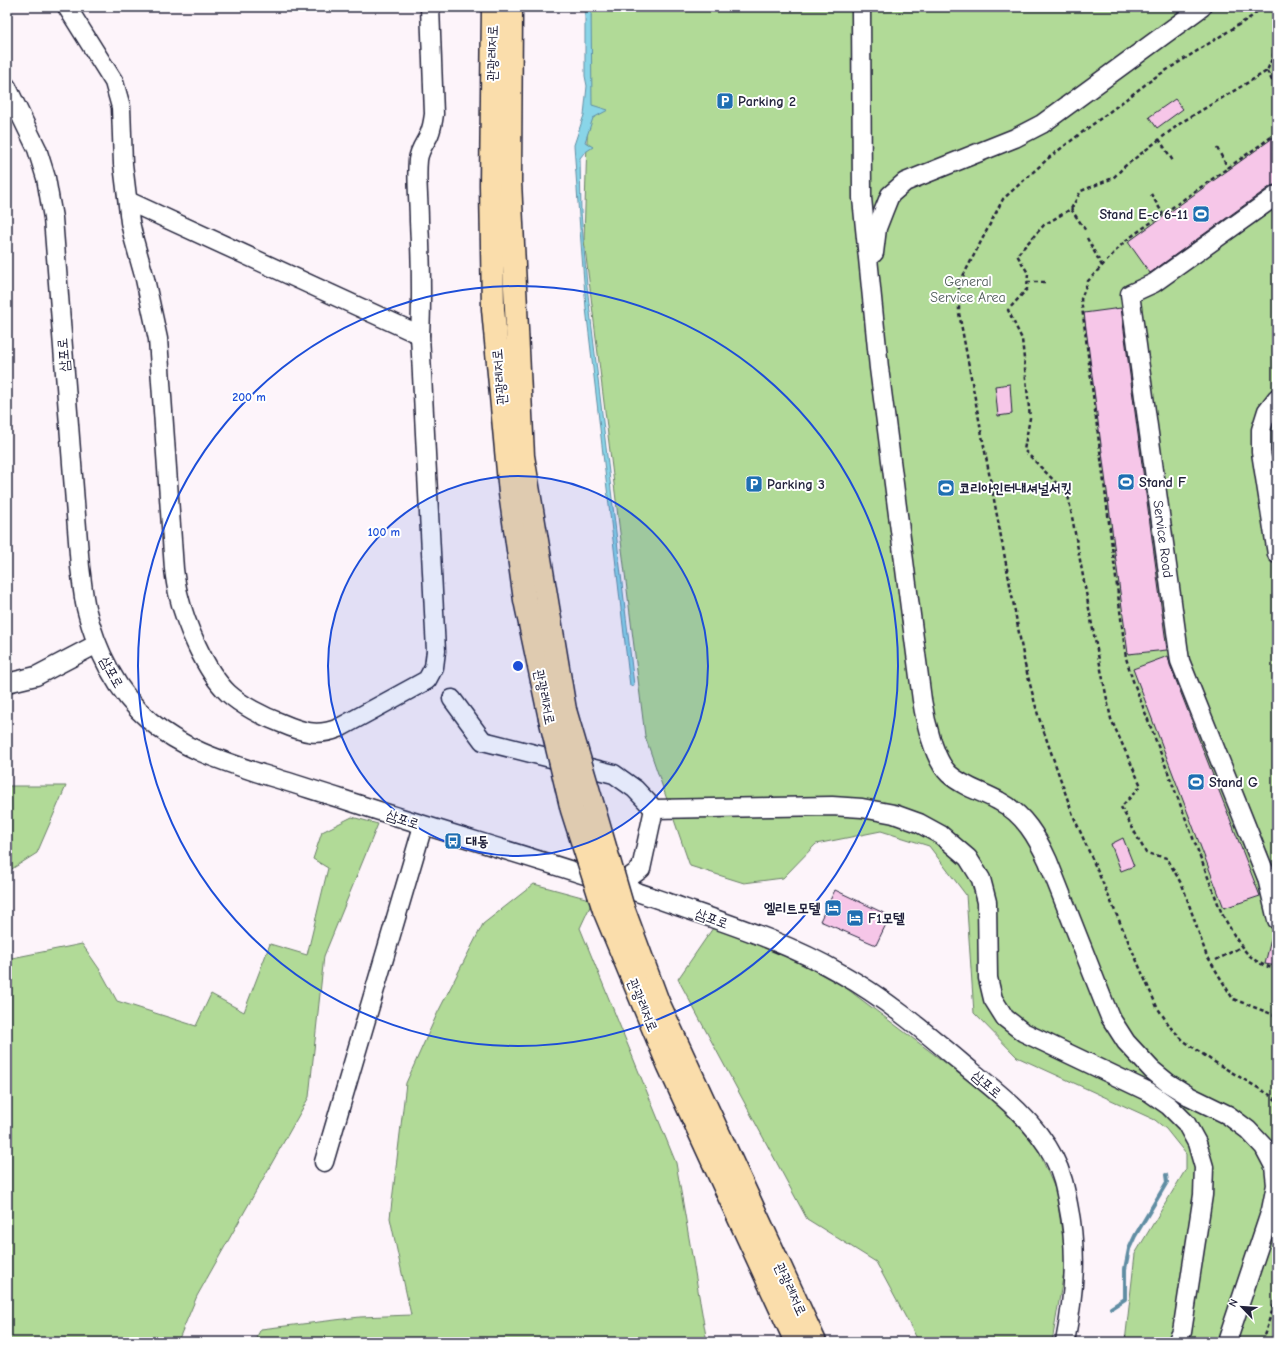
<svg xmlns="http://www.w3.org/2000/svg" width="1284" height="1349" viewBox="0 0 1284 1349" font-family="'Comic Neue','Poor Story',sans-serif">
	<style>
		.green { fill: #b1da97; stroke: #6a7e69 }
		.water { fill: #89d5e8; stroke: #608da3 }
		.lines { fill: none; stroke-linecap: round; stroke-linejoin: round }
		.stream { stroke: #608da3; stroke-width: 4 }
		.building { fill: #f6c6e8; stroke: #22223b }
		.minor-casing { stroke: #22223b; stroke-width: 21 }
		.highway-casing { stroke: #22223b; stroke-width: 25 }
		.path { stroke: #22223b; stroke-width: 2.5; stroke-dasharray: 4 3; stroke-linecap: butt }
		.minor { stroke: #fff; stroke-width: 18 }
		.highway { stroke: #faddab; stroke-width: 22 }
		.highway-bridge-casing { stroke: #22223b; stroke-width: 25; stroke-linecap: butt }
		.highway-bridge { stroke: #faddab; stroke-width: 22 }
		.ring { fill: none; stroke: #1d4ed8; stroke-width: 2 }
		.labels { text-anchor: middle; stroke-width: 4; stroke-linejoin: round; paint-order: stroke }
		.street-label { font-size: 14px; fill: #22223b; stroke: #fff }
		.poi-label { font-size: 14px; font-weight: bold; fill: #22223b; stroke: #fff; text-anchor: start }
		.park-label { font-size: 14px; fill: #4d5957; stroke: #fff }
		.centre { fill: #1d4ed8; stroke: #fff; stroke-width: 2 }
		.ring-label { font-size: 12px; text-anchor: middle; font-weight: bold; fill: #1d4ed8; stroke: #fff; stroke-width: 4; stroke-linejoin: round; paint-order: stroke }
	</style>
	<rect width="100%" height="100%" fill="#fdf4fa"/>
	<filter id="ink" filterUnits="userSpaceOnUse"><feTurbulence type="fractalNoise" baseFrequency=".025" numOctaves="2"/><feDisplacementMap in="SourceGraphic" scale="8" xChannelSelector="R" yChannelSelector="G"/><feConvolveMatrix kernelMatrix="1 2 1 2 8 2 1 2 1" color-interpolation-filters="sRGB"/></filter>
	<g filter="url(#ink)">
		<!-- green -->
		<g class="green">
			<path d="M591,7H1277V1342H1125L1135,1254L1186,1169V1154L1166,1129L1155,1120L1017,1057L974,1013L966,895L929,846L881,831L816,844L783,878L744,883L690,866L645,736L584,240Z"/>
			<path d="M7,786H66L37,853L7,872Z"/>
			<path d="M352,817L378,824L324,956L309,1097L197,1296L178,1341L7,1342V959L82,944L100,970L117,1001L196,1026L211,994L244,1012L270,944L307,955L328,868L313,859L322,832Z"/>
			<path d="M534,884L593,900L580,928L676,1163L707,1342H254L261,1329L360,1317L411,1315L390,1218L406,1083L437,1014L483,924Z"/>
			<path d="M713,928L784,954L846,988L992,1098L1036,1145L1056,1191L1066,1260L1052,1342H919L876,1262L807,1219L678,979Z"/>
		</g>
		<!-- water -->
		<path class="water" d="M585,7H591L592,105L608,110L593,118L585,142L593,147L584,153L580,158L581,212L587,286L634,685L630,686L586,308L578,203L574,145L584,115L587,86L585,76Z"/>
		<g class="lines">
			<!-- stream -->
			<path class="stream" d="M1111,1308L1125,1299V1269L1129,1249L1135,1236L1167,1182L1166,1175"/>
		</g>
		<!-- building -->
		<g class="building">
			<path d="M1175,99L1183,109L1157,128L1149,117Z"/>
			<path d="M1277,135V184L1271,186L1150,273L1128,242Z"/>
			<path d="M1121,308L1167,650L1128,654L1084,313Z"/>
			<path d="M1010,384L1012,414L998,416L995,386Z"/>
			<path d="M1168,656L1170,665L1260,896L1224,908L1133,669Z"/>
			<path d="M1123,838L1134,866L1121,871L1111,844Z"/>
			<path d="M835,890L890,916L876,945L820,921Z"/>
			<path d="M1273,931L1277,932V966L1265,964Z"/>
		</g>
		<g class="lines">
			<!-- minor casing -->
			<g class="minor-casing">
				<g id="minor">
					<path d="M67,7L114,82L121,107L123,164L130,222L134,240L145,279L158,339L174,569C175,577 176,585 178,593C185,623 205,671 228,693C241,705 264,717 281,723C302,732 317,737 339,728L427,680L434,667L436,651L420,335C422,297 421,260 419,221C419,201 416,180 418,160C419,150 425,143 429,135C432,128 433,122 434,114L430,7"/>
					<path d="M861,7L862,198L879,368L922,700C925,720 934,760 949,774C963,787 983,792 999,801C1024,814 1037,837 1048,861L1103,1000L1110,1017L1126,1042L1152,1070L1168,1083L1189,1096L1228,1115L1248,1130L1264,1147L1274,1166L1276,1185L1271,1210L1227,1342"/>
					<path d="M7,87L37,149L46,178L53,218L80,567C82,581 83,595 86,608C96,650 117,693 150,721C183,749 222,761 262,774C289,782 316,791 342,799C457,837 573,868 686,909C738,927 792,945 840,973C885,998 924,1031 963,1064C995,1090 1035,1120 1054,1158C1062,1173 1065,1188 1068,1204C1078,1252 1074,1295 1065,1342"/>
					<path id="s1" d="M1277,195L1154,283L1130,294L1180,661L1267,878L1277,920"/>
					<path d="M128,201L420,335"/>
					<path d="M874,253L877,228L884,210L890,195L905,182L1015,138L1042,124L1202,7"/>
					<path d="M1277,398L1267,411L1261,430V452L1277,554"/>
					<path d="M7,683L36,676L97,644"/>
					<path d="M452,699L483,741L614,774L635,789L654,809L832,806L862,808L894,814L919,823L941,835L968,858L981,879L987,902L988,978L993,999L1005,1018L1023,1032L1149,1092L1169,1106L1186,1123L1197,1143L1204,1167L1203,1195L1182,1332L1177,1342"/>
					<path d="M619,885L641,869L654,809"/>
					<path d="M324,1162L423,826"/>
				</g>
			</g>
			<!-- highway casing -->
			<g class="highway-casing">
				<g id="highway">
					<path d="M493,7L491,185L493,309L510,493L525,600L549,714"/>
					<path d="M511,7L510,181L523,456L565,710"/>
					<path d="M622,905L658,1002L815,1342"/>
					<path d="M604,910L668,1064L796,1342"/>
				</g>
			</g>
			<!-- path -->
			<g class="path">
				<path d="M1262,7L1251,17L1154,78L1051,156L1003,199L959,284V313L1025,665L1038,715L1073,815L1157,1007L1171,1028L1184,1041L1211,1060L1270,1095L1277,1101"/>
				<path d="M1277,46L1267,71L1182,122L1125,166L1113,178L1081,191L1071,209L1044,225L1017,255L1028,273L1027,289L1008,310L1022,339L1030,418L1024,450L1068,495L1092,625L1111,719L1141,786L1121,807L1146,853L1167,858L1183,887L1206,954L1233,999L1277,1016"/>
				<path d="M1267,71L1277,90"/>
				<path d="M1277,133L1125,241L1088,281L1081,299L1126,658L1132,678L1222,914C1237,939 1245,963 1277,969"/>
				<path d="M1159,139L1173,161"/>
				<path d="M1217,148L1228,168"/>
				<path d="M1151,194L1163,214"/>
				<path d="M1071,209L1086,231"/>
				<path d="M1087,238L1102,266"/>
				<path d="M1027,282H1046"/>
				<path d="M1216,960L1241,947"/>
				<path d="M1262,1342L1277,1296"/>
			</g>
			<!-- minor -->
			<use href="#minor" class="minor"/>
			<!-- highway -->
			<use href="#highway" class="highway"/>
			<!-- highway-bridge casing -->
			<g class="highway-bridge-casing">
				<g id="highway-bridge">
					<path d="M565,710L622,905"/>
					<path d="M549,714L572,810L604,910"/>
				</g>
			</g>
			<!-- highway-bridge -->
			<use href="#highway-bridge" class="highway-bridge"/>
		</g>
	</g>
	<!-- distance rings -->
	<circle cx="518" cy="666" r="190" fill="#1d4ed8" fill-opacity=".12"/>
	<g class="ring">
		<circle cx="518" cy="666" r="190"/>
		<circle cx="518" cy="666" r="380"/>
	</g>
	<!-- icons -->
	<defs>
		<g id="parking-square" transform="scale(0.9)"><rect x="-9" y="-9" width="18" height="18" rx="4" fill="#1f6fb2" stroke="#fff"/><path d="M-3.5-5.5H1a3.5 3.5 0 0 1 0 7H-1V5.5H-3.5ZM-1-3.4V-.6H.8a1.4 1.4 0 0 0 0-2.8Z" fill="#fff"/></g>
		<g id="stadium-square" transform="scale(0.9)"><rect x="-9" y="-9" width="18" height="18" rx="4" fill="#1f6fb2" stroke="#fff"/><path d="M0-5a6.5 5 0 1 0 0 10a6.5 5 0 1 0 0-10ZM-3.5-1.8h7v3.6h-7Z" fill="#fff"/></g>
		<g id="bus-square" transform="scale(0.9)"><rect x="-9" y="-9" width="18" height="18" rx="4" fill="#1f6fb2" stroke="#fff"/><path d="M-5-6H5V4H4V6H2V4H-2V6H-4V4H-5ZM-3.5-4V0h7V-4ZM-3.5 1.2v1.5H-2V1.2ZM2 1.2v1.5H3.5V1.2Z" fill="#fff"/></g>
		<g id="hotel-square" transform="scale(0.9)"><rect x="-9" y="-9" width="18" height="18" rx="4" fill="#1f6fb2" stroke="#fff"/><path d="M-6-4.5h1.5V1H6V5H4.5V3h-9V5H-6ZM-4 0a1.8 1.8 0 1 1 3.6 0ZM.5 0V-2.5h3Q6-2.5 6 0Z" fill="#fff"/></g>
	</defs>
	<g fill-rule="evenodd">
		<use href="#parking-square" x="725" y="101"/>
		<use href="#stadium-square" x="1201" y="214"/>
		<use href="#stadium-square" x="1126" y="482"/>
		<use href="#parking-square" x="754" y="484"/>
		<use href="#stadium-square" x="946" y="488"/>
		<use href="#stadium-square" x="1196" y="782"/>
		<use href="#bus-square" x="453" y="841"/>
		<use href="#hotel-square" x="833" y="908"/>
		<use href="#hotel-square" x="855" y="918"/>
	</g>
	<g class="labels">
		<!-- street labels -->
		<g class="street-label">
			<text transform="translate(492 53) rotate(-89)" y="5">관광레저로</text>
			<text transform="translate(63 355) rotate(-94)" y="5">삼포로</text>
			<text transform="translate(499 377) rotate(-95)" y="5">관광레저로</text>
			<text dy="5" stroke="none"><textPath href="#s1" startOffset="425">Service Road</textPath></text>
			<text transform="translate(112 672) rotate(61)" y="5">삼포로</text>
			<text transform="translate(545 697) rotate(78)" y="5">관광레저로</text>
			<text transform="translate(403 819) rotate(18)" y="5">삼포로</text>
			<text transform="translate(712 918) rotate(20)" y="5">삼포로</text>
			<text transform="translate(643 1005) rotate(67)" y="5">관광레저로</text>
			<text transform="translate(987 1084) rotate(41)" y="5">삼포로</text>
			<text transform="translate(791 1289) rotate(65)" y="5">관광레저로</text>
		</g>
		<!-- poi labels -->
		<g class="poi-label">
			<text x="738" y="106">Parking 2</text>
			<text x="1188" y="219" text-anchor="end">Stand E-c 6-11</text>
			<text x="1139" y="487">Stand F</text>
			<text x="767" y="489">Parking 3</text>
			<text x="959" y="493">코리아인터내셔널서킷</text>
			<text x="1209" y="787">Stand G</text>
			<text x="466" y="846">대동</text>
			<text x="820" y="913" text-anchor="end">엘리트모텔</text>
			<text x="868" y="923">F1모텔</text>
		</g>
		<!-- park labels -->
		<g class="park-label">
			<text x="968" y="286">General<tspan x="968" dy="16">Service Area</tspan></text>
		</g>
	</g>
	<circle cx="518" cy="666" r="6" class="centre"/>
	<g class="ring-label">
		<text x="249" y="401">200 m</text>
		<text x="384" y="536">100 m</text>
	</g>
	<!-- margin -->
	<rect width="1284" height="1349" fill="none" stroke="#fff" stroke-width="24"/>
	<rect x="12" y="12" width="1260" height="1325" fill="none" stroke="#22223b" stroke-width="1.5" filter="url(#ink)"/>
	<!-- north arrow -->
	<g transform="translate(1242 1307) rotate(295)" stroke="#ffffff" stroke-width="3" paint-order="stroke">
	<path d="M0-3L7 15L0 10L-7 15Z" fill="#22223b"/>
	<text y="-6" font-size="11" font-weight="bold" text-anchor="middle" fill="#22223b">N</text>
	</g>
</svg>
